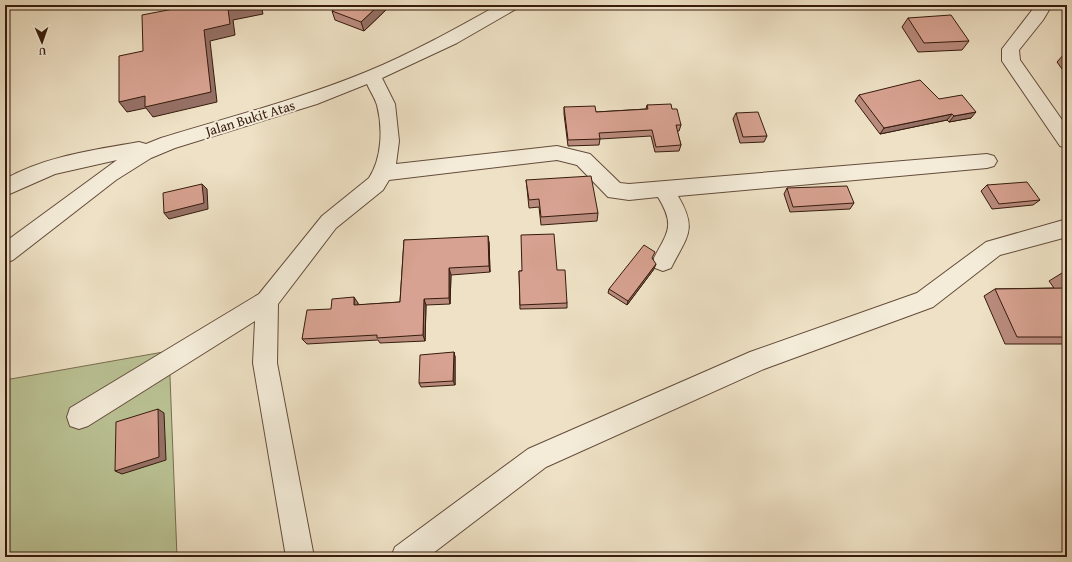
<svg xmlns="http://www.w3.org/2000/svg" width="1072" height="562" viewBox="0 0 1072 562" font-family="'Gentium Book Plus',serif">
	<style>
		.green { fill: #bac294; stroke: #786e50 }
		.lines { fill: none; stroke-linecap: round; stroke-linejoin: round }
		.minor-casing { stroke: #644c3b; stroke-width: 2 }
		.minor { fill: #f4ecd9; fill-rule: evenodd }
		.wall { fill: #b98b7d; stroke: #361b0d }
		.shaded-wall { fill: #967166; stroke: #361b0d }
		.building { fill: #d7a291; stroke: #361b0d }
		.labels { text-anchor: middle; stroke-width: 4; stroke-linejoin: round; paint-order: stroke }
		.street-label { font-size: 14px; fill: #361b0d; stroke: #f4ecd9 }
	</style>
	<rect width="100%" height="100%" fill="#eee1c5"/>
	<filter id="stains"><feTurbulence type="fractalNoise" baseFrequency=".005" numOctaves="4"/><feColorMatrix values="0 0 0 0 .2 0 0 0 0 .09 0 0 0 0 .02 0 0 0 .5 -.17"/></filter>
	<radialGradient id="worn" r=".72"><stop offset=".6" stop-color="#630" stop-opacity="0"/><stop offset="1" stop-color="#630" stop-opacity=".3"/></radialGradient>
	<!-- green -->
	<path class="green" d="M169,351L177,557H5V380Z"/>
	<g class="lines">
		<!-- minor casing -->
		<g class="minor-casing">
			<g id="minor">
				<path d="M498,5H518L516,9L457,43L382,78L395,104L399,141L396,164L557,146L590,154L620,183L629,184L987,154L994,156L997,161L994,166L987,168L678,196C698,230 687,236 671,268L663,271L655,268L652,262C666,233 677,228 658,197L629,200L608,197L577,165L557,160L389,180L383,190L336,228L278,304L277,363L314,557H286L253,363L255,321L88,426L79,429L70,426L67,417L70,408L259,294L322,216L369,178C382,158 383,128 377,105C375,98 370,91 367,84L317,104L175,148L151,158L116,180L13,260L5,263V242L117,160L55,174L5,196V179C46,156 94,150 139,142L146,144L161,138C230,117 300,99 366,72C412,53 455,29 498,5Z"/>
				<path d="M1036,5H1052L1043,20L1019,50L1020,60L1067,127V148L1060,146L1002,61V49Z"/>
				<path d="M1067,219V237L1000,255L933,307L764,369L546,467L428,557H391L395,547L528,449L750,352L917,293L986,242Z"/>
			</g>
		</g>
		<!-- minor -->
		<use href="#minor" class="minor"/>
	</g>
	<!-- wall -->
	<g class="wall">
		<path d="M391,5L364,31L335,20L332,11Z"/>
		<path d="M908,18L969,41L962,50L918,52L902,27Z"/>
		<path d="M1065,53H1067V76L1057,62Z"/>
		<path d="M859,95L939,99L971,118L949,122L947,120L880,134L855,101Z"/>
		<path d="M647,105L672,109L681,125L679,131H677L681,145L679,151L655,152L651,136L600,139L599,145L568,146L564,114V107L596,112L646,109Z"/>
		<path d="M736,113L767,136L764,142L740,143L733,119Z"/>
		<path d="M526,180L598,213L597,221L541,225L539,207L529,208L527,188Z"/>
		<path d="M987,185L1040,200L1033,205L992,209L981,191Z"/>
		<path d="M787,188L854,203L850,209L790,212L784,194Z"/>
		<path d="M404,240L489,242L490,272L451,275L450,304L426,305L425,341L380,343L378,340L307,344L302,339L331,309L358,303V305L400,302Z"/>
		<path d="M653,258L654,269L627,305L608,293L609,289Z"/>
		<path d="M557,270L567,303V308L520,309L519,271Z"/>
		<path d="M1062,273H1067V344H1005L984,296L995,289L1054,288L1049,281Z"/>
		<path d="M454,352L455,357V385L421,387L419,383Z"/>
	</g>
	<!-- shaded-wall -->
	<g class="shaded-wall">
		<path d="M247,5H261L263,14L233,20L235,35L210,41L217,102L153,117L146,108L127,112L119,102L228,9Z"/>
		<path d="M379,5H391L364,31L361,22Z"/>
		<path d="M976,112L971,118L949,122L954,116Z"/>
		<path d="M952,114L947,120L880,134L884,128Z"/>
		<path d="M202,184L207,189L208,209L169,219L164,213Z"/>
		<path d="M488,236L489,242L490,272L489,266Z"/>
		<path d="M656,264L654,269L627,305L628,301Z"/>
		<path d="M449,268L451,275L450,304L449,298Z"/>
		<path d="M354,297L358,303L357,311L354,305Z"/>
		<path d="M424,299L426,305L425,341L423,335Z"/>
		<path d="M454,352L455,357V385L453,381Z"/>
		<path d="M158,409L164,413L166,460L122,474L115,471Z"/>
	</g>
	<!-- building -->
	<g class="building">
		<path d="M194,5H247L228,9L230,24L204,30L211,92L145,107V96L119,102V56L143,51L142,15Z"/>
		<path d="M339,5H379L361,22L332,11Z"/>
		<path d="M951,15L969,41L924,43L908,18Z"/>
		<path d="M920,80L939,99L962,95L976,112L954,116L952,114L884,128L859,95Z"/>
		<path d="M671,104L672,109H677L681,125H676L681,145L656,147L652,130L599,133L600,139L568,140L564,107L595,106L596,112L648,109L647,105Z"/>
		<path d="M758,112L767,136L743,137L736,113Z"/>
		<path d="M591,176L598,213L541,217L539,199L529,200L526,180Z"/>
		<path d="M1027,182L1040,200L999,204L987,185Z"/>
		<path d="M202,184L204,203L164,213L163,193Z"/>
		<path d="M847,186L854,203L793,207L787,188Z"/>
		<path d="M554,234L557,270H565L567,303L520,305L519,271H522L521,235Z"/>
		<path d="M488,236L489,266L449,268V298L424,299L423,335L377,338V335L302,339L307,310L331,309L332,299L354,297V305L400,302L404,240Z"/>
		<path d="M644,245L655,252L652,258L656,264L628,301L609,289Z"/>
		<path d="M1062,273H1067V282Z"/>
		<path d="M1067,288V337H1017L995,289Z"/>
		<path d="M454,352L453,381L419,383L420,355Z"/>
		<path d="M158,409L159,457L115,471L116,422Z"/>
	</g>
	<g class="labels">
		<!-- street labels -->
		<g class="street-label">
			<text transform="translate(250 118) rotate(-17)" y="5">Jalan Bukit Atas</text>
		</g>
	</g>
	<!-- margin -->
	<rect width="1072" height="562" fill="none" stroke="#eee1c5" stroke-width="20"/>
	<rect x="6" y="6" width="1060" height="550" fill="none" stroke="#361b0d" stroke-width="2"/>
	<rect x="10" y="10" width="1052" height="542" fill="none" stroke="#361b0d"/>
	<!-- north arrow -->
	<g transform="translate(42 42) rotate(178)" stroke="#f4ecd9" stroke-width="3" paint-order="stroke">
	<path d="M0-3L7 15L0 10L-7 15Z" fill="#361b0d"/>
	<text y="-6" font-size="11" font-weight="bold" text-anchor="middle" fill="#361b0d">U</text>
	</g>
	<rect width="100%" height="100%" filter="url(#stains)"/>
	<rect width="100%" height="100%" fill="url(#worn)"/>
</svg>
